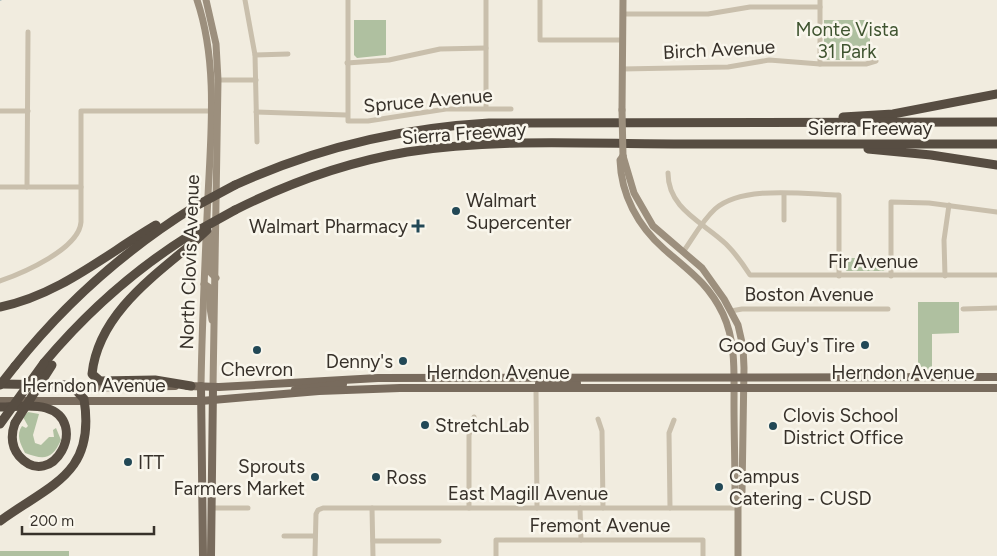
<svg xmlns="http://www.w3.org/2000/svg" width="997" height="556" viewBox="0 0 997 556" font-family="Figtree,sans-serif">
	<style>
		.green { fill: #afc0a0 }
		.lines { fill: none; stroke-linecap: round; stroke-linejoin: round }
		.stream { stroke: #80a2ac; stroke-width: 1 }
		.street { stroke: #c9bfac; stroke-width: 5 }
		.secondary { stroke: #9c8f7d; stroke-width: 7 }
		.primary { stroke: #786b5d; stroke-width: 8 }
		.highway { stroke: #574d42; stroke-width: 9 }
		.secondary-bridge { stroke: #9c8f7d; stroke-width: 7 }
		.highway-bridge { stroke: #574d42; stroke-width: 9 }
		.poi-dot { fill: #224856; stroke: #f9f6ec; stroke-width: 2 }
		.labels { text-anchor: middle; stroke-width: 5; stroke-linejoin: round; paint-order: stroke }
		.park-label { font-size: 19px; fill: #3f5430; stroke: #f9f6ec }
		.street-label { font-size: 19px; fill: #37312a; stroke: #f9f6ec }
		.poi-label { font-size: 19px; fill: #37312a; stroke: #f9f6ec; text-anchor: start }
	</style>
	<rect width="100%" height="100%" fill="#f1ecdf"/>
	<!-- green -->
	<g class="green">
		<path d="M354,20H386V55L357,58L354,55Z"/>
		<path d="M824,20H870V55L863,60H827L824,56Z"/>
		<path d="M844,258H886V269L883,271H846Z"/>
		<path d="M918,302H959V333L932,334V370H918Z"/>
		<path d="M28,412L39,414L33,435L35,443L41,445L49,437H54L53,430L56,428L61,440C52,460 44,460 25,453C20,443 16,435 22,426L26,428L28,426L23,417Z"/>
		<rect x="0" y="551" width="69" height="5"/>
	</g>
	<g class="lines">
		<!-- stream -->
		<path class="stream" d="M0,0H1"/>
		<!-- street -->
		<g class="street">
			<path d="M245,0L255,55L257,142"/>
			<path d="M348,0V121H368L446,109H511"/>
			<path d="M486,0V108"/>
			<path d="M540,0V40H623"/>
			<path d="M623,14H708L750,7H820"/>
			<path d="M255,55L288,54"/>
			<path d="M347,63L389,60L440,49L486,48"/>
			<path d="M820,64V0"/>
			<path d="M622,69L728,67L769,60L820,64H866L876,61"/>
			<path d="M217,80H256"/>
			<path d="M0,111H28"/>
			<path d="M256,112L346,115"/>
			<path d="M668,173C668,209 703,222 726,244C735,253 743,264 750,275H997"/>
			<path d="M0,187H81"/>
			<path d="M27,187L28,32"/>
			<path d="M784,220V194"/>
			<path d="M683,252C693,238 702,221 715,209C742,185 804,194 839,195V276"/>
			<path d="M891,276V202L929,203L997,212"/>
			<path d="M945,276L944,240L949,205"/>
			<path d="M0,281C23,273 79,249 81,222V111H215"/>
			<path d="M963,309L997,308"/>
			<path d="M731,311L742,309H888"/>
			<path d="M536,389L537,508"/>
			<path d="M598,419L602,431L603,508"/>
			<path d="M212,508H248"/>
			<path d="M372,508L373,556"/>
			<path d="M469,508V435L474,417"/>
			<path d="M580,508L581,540"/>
			<path d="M670,508L669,433L674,420"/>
			<path d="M284,536H315"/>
			<path d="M373,541H439"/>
			<path d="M315,556L316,514L318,510L323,508H738"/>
			<path d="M496,556V540H703V556"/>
		</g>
		<!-- secondary -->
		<g class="secondary">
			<path d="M197,0C218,62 211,132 208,196C205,259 202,323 201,386"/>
			<path d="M206,0L216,44L218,80L213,387"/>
			<path d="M622,110L623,0"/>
			<path d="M623,156L634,193L653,226L702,268L724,299L738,325L743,347L744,368L742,492L738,498V556"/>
			<path d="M623,156L620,160C621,195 638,226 664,249C689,271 708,283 723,314C736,342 734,373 734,404C734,433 735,462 735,492L738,498"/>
			<path d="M209,233L211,245V273L216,278"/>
			<path d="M204,284L210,288V308L212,320"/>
		</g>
		<!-- primary -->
		<g class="primary">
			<path d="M539,384L577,383"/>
			<path d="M187,386L219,387L378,378L997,377"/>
			<path d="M201,386L203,556"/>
			<path d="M72,388L175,386"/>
			<path d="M295,390L343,384"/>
			<path d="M0,401H201L319,391L400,388H997"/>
			<path d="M211,556L213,387"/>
		</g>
		<!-- highway -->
		<g class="highway">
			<path d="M843,117L893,114L997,94"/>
			<path d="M868,149L931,155L997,165"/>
			<path d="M235,185C316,148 399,128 489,123L997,122"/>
			<path d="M235,210C289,183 347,162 407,152C496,138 589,144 679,144C785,144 891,144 997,144"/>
			<path d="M0,307C59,295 105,255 156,225"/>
			<path d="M44,363C86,313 134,270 190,235"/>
			<path d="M15,366C66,302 125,250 194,207"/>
			<path d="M0,384L66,385L74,388L84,399C96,474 51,484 0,521"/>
			<path d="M191,386L155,380L100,381L92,374C98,316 151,278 192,244"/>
			<path d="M0,407C14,407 33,404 46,408C91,421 52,493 19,456C11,446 11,434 15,423"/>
		</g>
		<!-- secondary-bridge -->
		<path class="secondary-bridge" d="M622,110L623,156"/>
		<!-- highway-bridge -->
		<g class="highway-bridge">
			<path d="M194,207L235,185"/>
			<path d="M190,235L235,210"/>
			<path d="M192,244L207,230"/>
			<path d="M0,385L15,366"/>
			<path d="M15,423L52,365"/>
			<path d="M0,424L44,363"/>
		</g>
	</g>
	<!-- markers -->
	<g class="poi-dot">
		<circle cx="456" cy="211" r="5"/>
		<path d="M415.5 218.5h5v5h5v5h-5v5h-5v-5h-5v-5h5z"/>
		<circle cx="865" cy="345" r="5"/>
		<circle cx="257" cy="350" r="5"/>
		<circle cx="403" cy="361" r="5"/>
		<circle cx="425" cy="425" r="5"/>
		<circle cx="773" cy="426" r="5"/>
		<circle cx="128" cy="462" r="5"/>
		<circle cx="315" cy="477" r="5"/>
		<circle cx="376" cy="477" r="5"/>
		<circle cx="719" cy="487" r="5"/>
	</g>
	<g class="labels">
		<!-- park labels -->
		<g class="park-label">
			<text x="847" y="36">Monte Vista<tspan x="847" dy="22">31 Park</tspan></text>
		</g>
		<!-- street labels -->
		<g class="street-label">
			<text transform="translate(719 49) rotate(-3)" y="7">Birch Avenue</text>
			<text transform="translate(428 100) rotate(-5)" y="7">Spruce Avenue</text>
			<text x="870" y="135">Sierra Freeway</text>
			<text transform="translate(464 133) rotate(-4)" y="7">Sierra Freeway</text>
			<text x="873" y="268">Fir Avenue</text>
			<text transform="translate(189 262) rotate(-88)" y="7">North Clovis Avenue</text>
			<text x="809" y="301">Boston Avenue</text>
			<text x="498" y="379">Herndon Avenue</text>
			<text x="903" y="379">Herndon Avenue</text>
			<text x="94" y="392">Herndon Avenue</text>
			<text x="528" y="500">East Magill Avenue</text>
			<text x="600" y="532">Fremont Avenue</text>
		</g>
		<!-- poi labels -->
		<g class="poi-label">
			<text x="466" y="207">Walmart<tspan x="466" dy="22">Supercenter</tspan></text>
			<text x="408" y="233" text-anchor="end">Walmart Pharmacy</text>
			<text x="855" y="352" text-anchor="end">Good Guy's Tire</text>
			<text x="393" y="368" text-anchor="end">Denny's</text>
			<text x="257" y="376" text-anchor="middle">Chevron</text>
			<text x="783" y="422">Clovis School<tspan x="783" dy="22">District Office</tspan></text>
			<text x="435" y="432">StretchLab</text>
			<text x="138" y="469">ITT</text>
			<text x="305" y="473" text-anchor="end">Sprouts<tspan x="305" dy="22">Farmers Market</tspan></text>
			<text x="729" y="483">Campus<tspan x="729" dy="22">Catering - CUSD</tspan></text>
			<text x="386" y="484">Ross</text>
		</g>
	</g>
	<!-- scale -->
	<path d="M22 526v8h132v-8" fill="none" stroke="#37312a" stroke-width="2.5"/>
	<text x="30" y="526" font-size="15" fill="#37312a" stroke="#f9f6ec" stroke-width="4" paint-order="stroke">200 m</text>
</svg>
